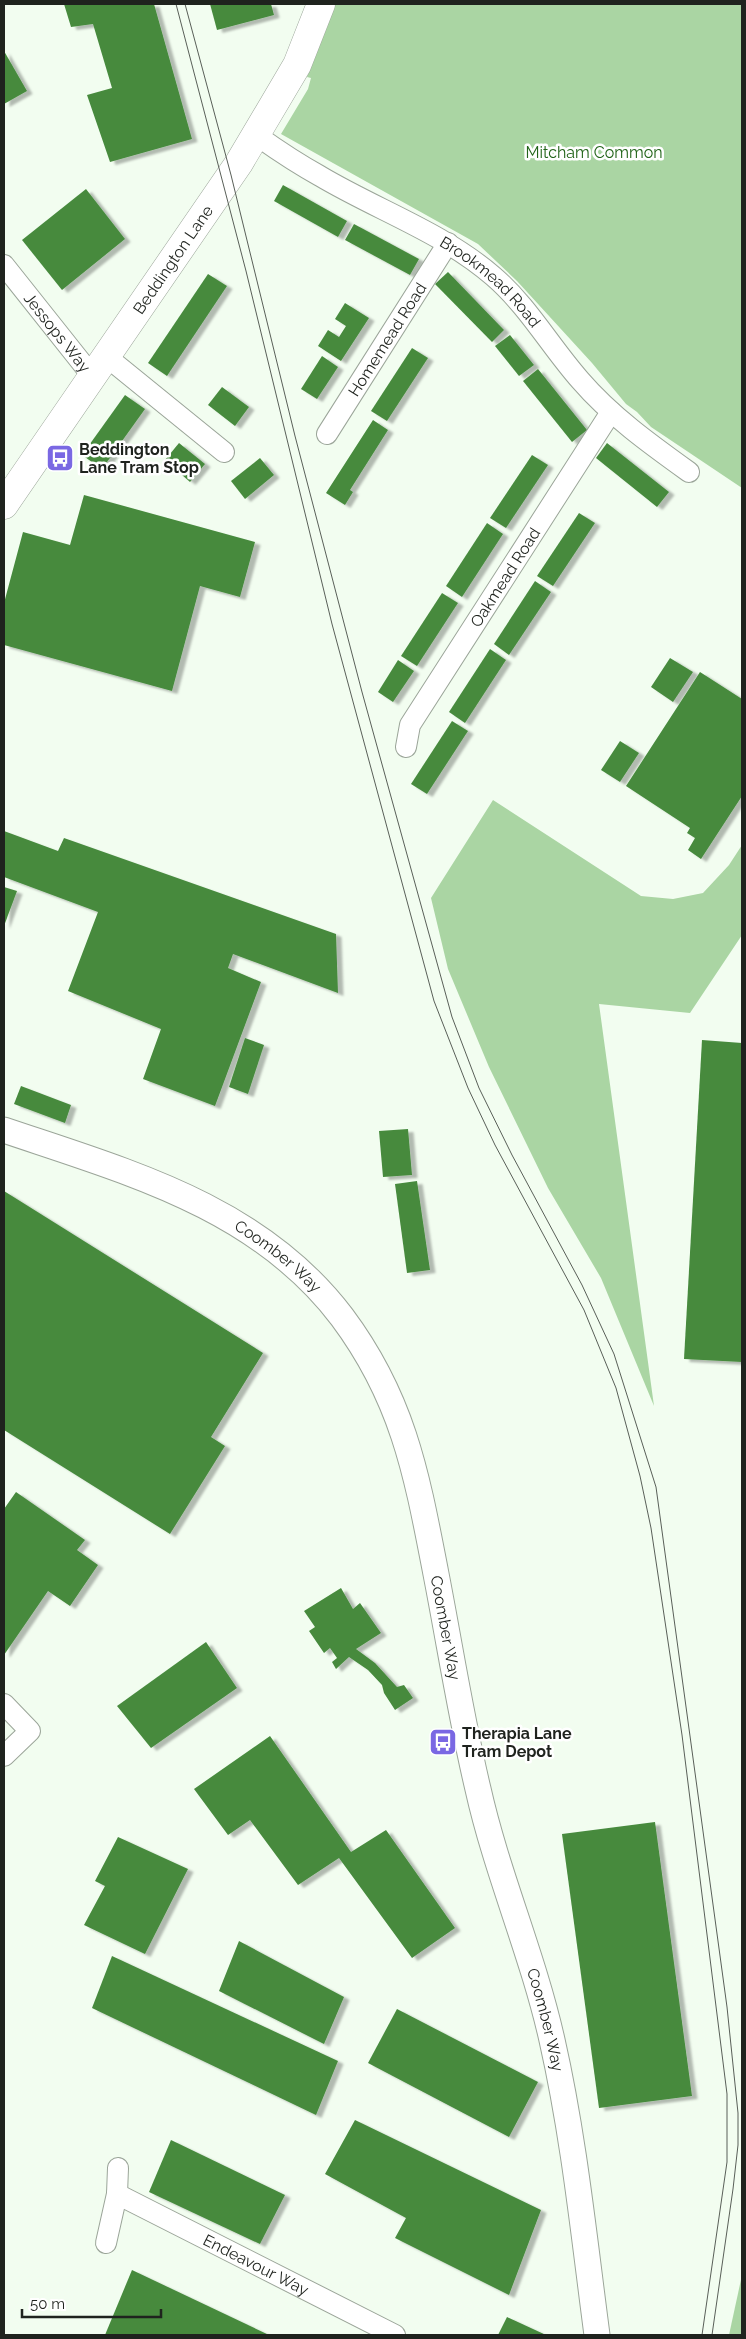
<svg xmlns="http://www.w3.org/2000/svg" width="746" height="2339" viewBox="0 0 746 2339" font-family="Raleway,sans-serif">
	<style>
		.green { fill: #aad5a3 }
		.building { fill: #478a3e; filter: url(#shadow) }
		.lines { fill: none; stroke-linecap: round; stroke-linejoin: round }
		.minor-casing { stroke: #9ba599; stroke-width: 22 }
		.tertiary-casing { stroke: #9ba599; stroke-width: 27 }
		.secondary-casing { stroke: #9ba599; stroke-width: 29 }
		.minor { stroke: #fff; stroke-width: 20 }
		.tertiary { stroke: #fff; stroke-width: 25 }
		.secondary { stroke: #fff; stroke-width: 28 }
		.tram { stroke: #595f58; stroke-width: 1 }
		.labels { text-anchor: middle; stroke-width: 5; stroke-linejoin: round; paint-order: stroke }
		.park-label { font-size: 16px; fill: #216418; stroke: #fff }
		.street-label { font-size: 16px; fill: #1f231e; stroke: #fff }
		.poi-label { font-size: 16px; font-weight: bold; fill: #1f231e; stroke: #fff; text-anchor: start }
	</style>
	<defs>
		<filter id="shadow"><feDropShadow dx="5.5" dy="3" stdDeviation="1" flood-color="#0004"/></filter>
	</defs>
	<rect width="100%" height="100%" fill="#f2fdf0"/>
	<!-- green -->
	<g class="green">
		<path d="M327,4H742V488L651,427L637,412L626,404L592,363L517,281L478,244L281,134L308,89L311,78L307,77Z"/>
		<path d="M493,800L641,896L673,899L703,893L729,865L742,845V935L690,1013L599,1004L654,1406L601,1278L548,1188L489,1067L448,969L431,898Z"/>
		<path d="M742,2275V2335H729Z"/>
	</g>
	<!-- building -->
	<g class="building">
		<path d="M64,4H154L192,139L110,162L87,95L112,88L93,24L71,27Z"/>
		<path d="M210,4H271L274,15L217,30Z"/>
		<path d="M4,51L27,91L4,104Z"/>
		<path d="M283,185L347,221L338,237L274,201Z"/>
		<path d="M86,189L125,239L62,290L22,240Z"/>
		<path d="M354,224L419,259L410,275L345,240Z"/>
		<path d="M448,272L504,330L492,342L435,284Z"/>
		<path d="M208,274L227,286L167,376L148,363Z"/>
		<path d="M345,303L369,318L341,361L318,346L328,330L339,337L346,326L335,319Z"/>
		<path d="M510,335L534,365L519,376L495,346Z"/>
		<path d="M412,348L428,358L387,421L371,411Z"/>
		<path d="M322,356L338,367L317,399L301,389Z"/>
		<path d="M538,369L587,430L572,442L523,381Z"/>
		<path d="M222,387L249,407L235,426L208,405Z"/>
		<path d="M125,395L145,409L102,469L82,455Z"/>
		<path d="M373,420L388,430L350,490L353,492L345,505L326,493Z"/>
		<path d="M179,443L205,464L190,482L165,460Z"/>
		<path d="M607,443L669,492L657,507L596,458Z"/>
		<path d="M532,455L548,465L506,528L490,518Z"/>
		<path d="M260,458L274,475L245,499L231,481Z"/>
		<path d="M84,495L255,542L240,597L200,586L172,691L4,645V603L23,532L70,545Z"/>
		<path d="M579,513L595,523L553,586L537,576Z"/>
		<path d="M487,523L503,534L462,597L446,586Z"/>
		<path d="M535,581L551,592L509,655L494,644Z"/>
		<path d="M442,593L458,603L417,666L401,656Z"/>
		<path d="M490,649L506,660L465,723L449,712Z"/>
		<path d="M670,658L693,672L673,702L651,687Z"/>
		<path d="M398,660L414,671L393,702L378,692Z"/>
		<path d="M700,672L742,699V796L701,859L688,850L695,838L687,833L690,828L626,786Z"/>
		<path d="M452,721L468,731L427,794L411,784Z"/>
		<path d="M620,741L639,753L620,782L601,770Z"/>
		<path d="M4,831L58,851L64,838L336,934L338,993L233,954L228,968L261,982L215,1106L143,1079L161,1029L68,991L98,912L4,877Z"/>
		<path d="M4,887L17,891L4,926Z"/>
		<path d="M245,1038L264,1045L248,1094L229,1087Z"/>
		<path d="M702,1040L742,1043V1362L684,1359Z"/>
		<path d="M21,1086L71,1105L65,1123L14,1104Z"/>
		<path d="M408,1129L412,1175L383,1177L379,1131Z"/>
		<path d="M417,1181L430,1270L407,1273L395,1184Z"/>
		<path d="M4,1191L263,1353L211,1437L225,1446L170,1534L4,1430Z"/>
		<path d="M16,1492L85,1540L77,1550L98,1565L70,1606L48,1591L4,1655V1509Z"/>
		<path d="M341,1588L353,1609L360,1603L381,1633L356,1649L375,1663L397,1687L404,1685L413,1698L395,1710L384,1693L382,1685L368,1670L349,1657L336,1669L332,1662L337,1658L330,1648L324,1653L309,1631L315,1627L304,1611Z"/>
		<path d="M206,1642L237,1688L151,1748L117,1706Z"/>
		<path d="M270,1736L351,1852L386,1830L455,1928L412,1958L339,1858L298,1885L250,1820L228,1835L194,1789Z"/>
		<path d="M655,1822L692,2096L599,2108L562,1834Z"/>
		<path d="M118,1837L188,1869L145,1954L84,1925L105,1886L95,1881Z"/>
		<path d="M239,1941L344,1997L324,2044L219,1991Z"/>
		<path d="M112,1956L338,2061L316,2115L92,2008Z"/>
		<path d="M397,2009L538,2082L509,2137L368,2063Z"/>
		<path d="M355,2120L541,2210L509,2295L395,2238L406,2218L325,2174Z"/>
		<path d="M171,2140L285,2195L260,2244L149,2192Z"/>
		<path d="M132,2270L269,2335H105Z"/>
		<path d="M507,2317L546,2335H498Z"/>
	</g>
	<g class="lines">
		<!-- minor casing -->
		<g class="minor-casing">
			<g id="minor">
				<path id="s1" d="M256,135C277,150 298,164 320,176C377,210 442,232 493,276C528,306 550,346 580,380C611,416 650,444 689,472"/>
				<path id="s2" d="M4,265L93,377"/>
				<path d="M107,357L224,452"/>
				<path id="s3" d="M327,434L448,243"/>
				<path id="s4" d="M406,747L410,725L611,412"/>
				<path d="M4,1704L30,1731L4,1756"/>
				<path id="s5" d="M117,2194L395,2335"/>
				<path d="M106,2243L117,2194L118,2168"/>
			</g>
		</g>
		<!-- tertiary casing -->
		<g class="tertiary-casing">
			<g id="tertiary">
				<path id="s6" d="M4,1130C128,1172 259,1207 342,1317C404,1400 417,1476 436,1574C450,1646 461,1718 478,1789C497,1874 533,1955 552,2040C574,2137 584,2237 597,2335"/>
			</g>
		</g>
		<!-- secondary casing -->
		<g class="secondary-casing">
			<g id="secondary">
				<path id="s7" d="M4,505L239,163L297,65L321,4"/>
			</g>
		</g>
		<!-- minor -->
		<use href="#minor" class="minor"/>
		<!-- tertiary -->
		<use href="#tertiary" class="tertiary"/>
		<!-- secondary -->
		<use href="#secondary" class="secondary"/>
		<!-- tram -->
		<g class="tram">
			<path d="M176,4L246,271L332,624L434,1001L468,1088L495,1145L584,1310L616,1388L640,1476L651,1528L682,1735L727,2094V2162L702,2335"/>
			<path d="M185,4L231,175L295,436L362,692L452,1017L479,1088L512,1155L582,1285L614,1354L656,1487L727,2007L738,2113V2145L733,2189L712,2335"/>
		</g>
	</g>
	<!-- icons -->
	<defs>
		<g id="bus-square" transform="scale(1.4375)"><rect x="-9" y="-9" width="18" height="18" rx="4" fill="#7a68e3" stroke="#fff"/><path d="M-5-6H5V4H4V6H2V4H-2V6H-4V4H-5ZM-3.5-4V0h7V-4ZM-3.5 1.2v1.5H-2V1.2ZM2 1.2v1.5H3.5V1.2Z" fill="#fff"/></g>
	</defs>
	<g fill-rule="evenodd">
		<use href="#bus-square" x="60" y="458"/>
		<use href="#bus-square" x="443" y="1742"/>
	</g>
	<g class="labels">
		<!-- park labels -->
		<g class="park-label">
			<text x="594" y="158">Mitcham Common</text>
		</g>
		<!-- street labels -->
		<g class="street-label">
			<text dy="6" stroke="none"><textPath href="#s7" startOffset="298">Beddington Lane</textPath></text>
			<text dy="6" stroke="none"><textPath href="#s1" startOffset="278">Brookmead Road</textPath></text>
			<text dy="6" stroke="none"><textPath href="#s2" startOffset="86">Jessops Way</textPath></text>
			<text dy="6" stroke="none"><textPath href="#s3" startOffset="112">Homemead Road</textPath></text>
			<text dy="6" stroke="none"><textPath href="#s4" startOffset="198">Oakmead Road</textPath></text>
			<text dy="6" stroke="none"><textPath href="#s6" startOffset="304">Coomber Way</textPath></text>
			<text dy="6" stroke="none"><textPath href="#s6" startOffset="724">Coomber Way</textPath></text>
			<text dy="6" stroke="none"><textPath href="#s6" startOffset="1129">Coomber Way</textPath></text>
			<text dy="6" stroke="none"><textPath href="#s5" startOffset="156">Endeavour Way</textPath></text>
		</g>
		<!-- poi labels -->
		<g class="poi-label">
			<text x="79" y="455">Beddington<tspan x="79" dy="18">Lane Tram Stop</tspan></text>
			<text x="462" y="1739">Therapia Lane<tspan x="462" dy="18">Tram Depot</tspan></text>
		</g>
	</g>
	<!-- border -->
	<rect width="746" height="2339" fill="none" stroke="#1f231e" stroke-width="10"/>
	<!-- scale -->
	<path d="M22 2309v8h139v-8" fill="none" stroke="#1f231e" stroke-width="2.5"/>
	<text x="30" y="2309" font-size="15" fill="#1f231e" stroke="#ffffff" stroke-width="4" paint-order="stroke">50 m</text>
</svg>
